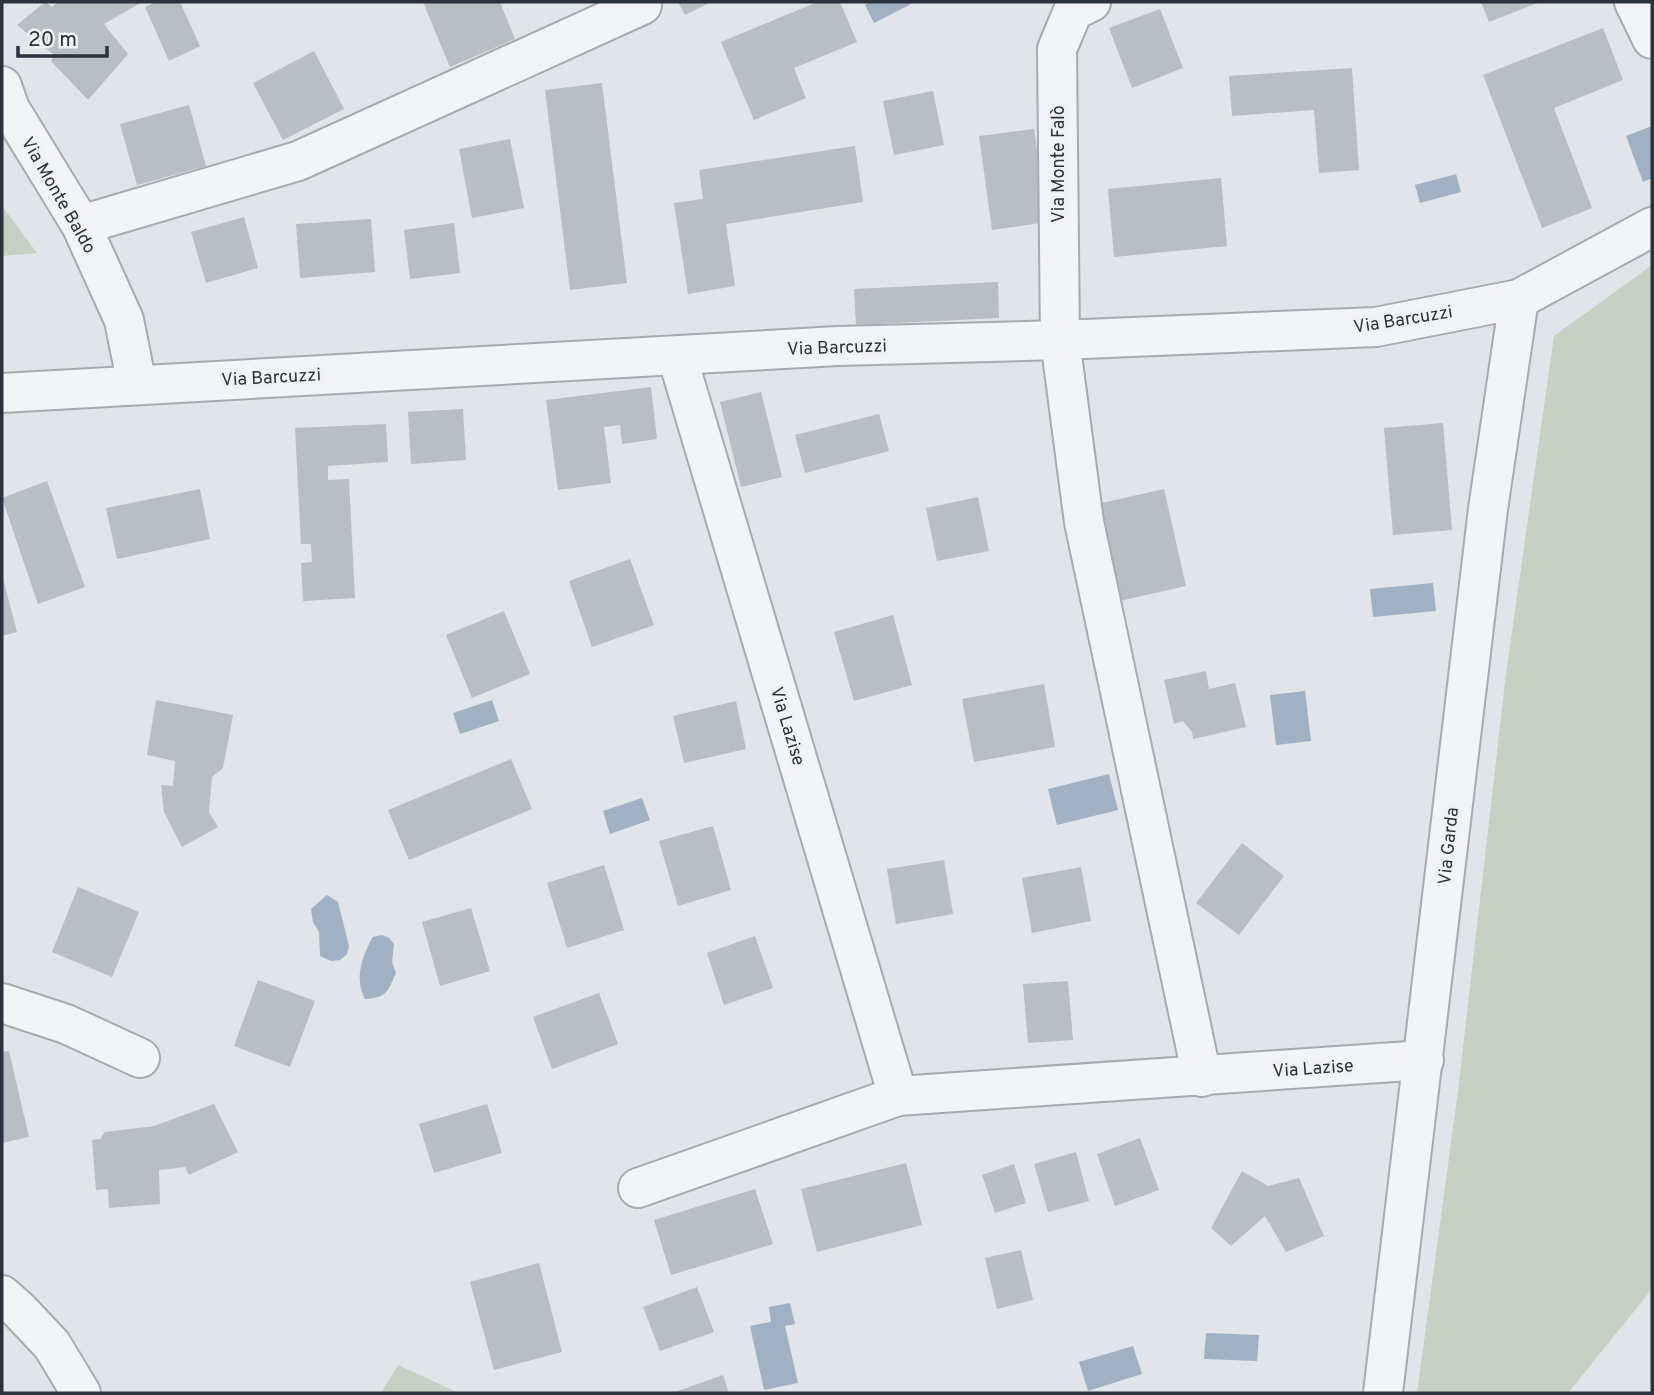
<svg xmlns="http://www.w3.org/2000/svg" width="1654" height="1395" viewBox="0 0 1654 1395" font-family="Overpass,sans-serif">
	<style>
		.green { fill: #c6d1c3 }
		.water { fill: #a0b1c4 }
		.building { fill: #b9bdc4 }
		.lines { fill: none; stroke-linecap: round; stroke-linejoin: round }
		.minor-casing { stroke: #a7abb1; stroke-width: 42 }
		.minor { stroke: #f3f4f7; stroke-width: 38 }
		.labels { text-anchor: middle; stroke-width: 7; stroke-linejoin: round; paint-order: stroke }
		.street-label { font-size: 18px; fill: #2b323d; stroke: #f0f2f6 }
	</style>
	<rect width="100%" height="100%" fill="#e1e4e8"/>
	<!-- green -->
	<g class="green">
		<path d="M2,206L37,253L2,256Z"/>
		<path d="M1652,265V1289L1568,1393H1417L1458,1091L1506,674L1554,336Z"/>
		<path d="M398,1365L459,1393H381Z"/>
	</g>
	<!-- water -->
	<g class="water">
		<path d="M871,2H915L874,23L865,5Z"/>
		<path d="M1652,126V178L1643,182L1626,136Z"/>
		<path d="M1456,174L1461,192L1420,203L1415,185Z"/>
		<path d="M1433,583L1436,611L1373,617L1370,589Z"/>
		<path d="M1305,691L1311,741L1276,745L1270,695Z"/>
		<path d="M492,700L499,721L460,734L453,713Z"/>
		<path d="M1109,774L1118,810L1057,825L1048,789Z"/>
		<path d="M642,798L650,820L610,834L603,811Z"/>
		<path d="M327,895L338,902L349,946L347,954L340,960L331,961L320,956L319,932L313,922L311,909Z"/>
		<path d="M382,935L389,938L394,944L392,962L396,973C388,991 387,998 365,999C354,978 362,956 373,937Z"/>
		<path d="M790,1303L795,1324L785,1326L798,1383L764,1390L750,1326L771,1322L769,1307Z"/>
		<path d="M1206,1333L1259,1335L1257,1361L1204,1359Z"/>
		<path d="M1133,1346L1142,1374L1088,1391L1079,1362Z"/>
	</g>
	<!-- building -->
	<g class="building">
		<path d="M45,2L52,7L58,2H142L104,24L128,54L88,100L51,61L54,55L17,25Z"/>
		<path d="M156,2H180L200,46L169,61L145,7Z"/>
		<path d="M423,2H500L515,39L450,67Z"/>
		<path d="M678,2H711L685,15Z"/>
		<path d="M817,2H840L857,42L794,68L806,98L754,120L721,42Z"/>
		<path d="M1481,2H1540L1489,22Z"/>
		<path d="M1160,9L1183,68L1132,88L1109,28Z"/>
		<path d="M1603,28L1623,80L1554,108L1592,208L1542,228L1483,75Z"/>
		<path d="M314,51L344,109L283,140L253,83Z"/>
		<path d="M1352,68L1359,170L1319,173L1314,110L1232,116L1229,76Z"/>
		<path d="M602,83L627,283L570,290L545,90Z"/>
		<path d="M933,91L944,145L894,155L883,101Z"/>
		<path d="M189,105L206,166L137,185L120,124Z"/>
		<path d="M1034,129L1047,222L992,230L979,136Z"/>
		<path d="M510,139L524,208L472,218L459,149Z"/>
		<path d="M855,146L863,202L726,224L735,286L688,294L674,203L703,199L699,170Z"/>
		<path d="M1221,178L1227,246L1114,257L1108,189Z"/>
		<path d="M244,217L258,268L206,283L191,232Z"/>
		<path d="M371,219L375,272L300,278L296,224Z"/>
		<path d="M454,223L460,273L410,279L404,230Z"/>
		<path d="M998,282L999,318L856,325L854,289Z"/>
		<path d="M651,387L657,439L622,444L620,425L604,427L611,483L558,490L546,400Z"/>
		<path d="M761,392L782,477L741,487L720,402Z"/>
		<path d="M463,409L466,460L411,464L408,412Z"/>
		<path d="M879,414L889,451L805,473L795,435Z"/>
		<path d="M1443,423L1452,530L1393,535L1384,428Z"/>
		<path d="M386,424L388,462L328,466V480L349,479L355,598L303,601L301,563L312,562L311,544H301L295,428Z"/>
		<path d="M47,481L85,587L38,604L2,498Z"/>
		<path d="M200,489L210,539L117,559L106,508Z"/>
		<path d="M1164,489L1186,586L1115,602L1093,505Z"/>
		<path d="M978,497L989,551L937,561L926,508Z"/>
		<path d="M630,559L654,625L592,647L569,581Z"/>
		<path d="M2,575L17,632L2,636Z"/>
		<path d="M504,611L530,674L472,698L446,635Z"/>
		<path d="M893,615L912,685L854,701L834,632Z"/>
		<path d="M1206,671L1209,689L1235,683L1246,727L1193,739L1192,732L1183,721L1174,724L1164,680Z"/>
		<path d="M1044,684L1055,747L974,762L962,699Z"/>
		<path d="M156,700L233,715L223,768L212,777L209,812L218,827L182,847L164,812L161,785L173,786L175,761L147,755Z"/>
		<path d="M736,701L746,749L684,763L673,716Z"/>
		<path d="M511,759L532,809L409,860L388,810Z"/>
		<path d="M713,826L731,890L678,906L659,841Z"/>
		<path d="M1242,843L1284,876L1239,935L1196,903Z"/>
		<path d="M944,860L953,914L896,924L887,869Z"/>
		<path d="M604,865L624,930L567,948L547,883Z"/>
		<path d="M1081,867L1091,921L1032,933L1022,878Z"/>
		<path d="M78,887L139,912L112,977L52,952Z"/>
		<path d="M471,908L490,971L440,986L422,922Z"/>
		<path d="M755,936L773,988L724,1005L707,953Z"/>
		<path d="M258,980L315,1001L290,1067L234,1046Z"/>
		<path d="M1068,981L1073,1040L1028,1043L1023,984Z"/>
		<path d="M599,993L618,1044L552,1069L533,1017Z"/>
		<path d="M9,1051L29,1137L2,1143V1052Z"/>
		<path d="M214,1104L238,1152L189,1175L185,1167L159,1170L160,1204L109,1208L108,1189L96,1190L92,1140L100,1139L105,1132L154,1126Z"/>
		<path d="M487,1104L502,1153L434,1173L419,1124Z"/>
		<path d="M1140,1138L1159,1190L1115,1206L1097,1154Z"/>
		<path d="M1076,1152L1089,1201L1048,1212L1034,1164Z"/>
		<path d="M906,1163L922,1225L817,1252L801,1189Z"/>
		<path d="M1014,1164L1026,1203L995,1213L982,1175Z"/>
		<path d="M1242,1171L1268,1186L1299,1178L1324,1236L1286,1252L1265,1216L1231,1246L1211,1228Z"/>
		<path d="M755,1189L773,1244L671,1275L654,1220Z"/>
		<path d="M1021,1250L1033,1300L997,1309L985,1258Z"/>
		<path d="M539,1263L562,1352L494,1370L470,1282Z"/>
		<path d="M697,1287L714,1332L660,1351L643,1307Z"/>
		<path d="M723,1375L729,1393H672Z"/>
	</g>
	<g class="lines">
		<!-- minor casing -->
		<g class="minor-casing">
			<g id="minor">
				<path d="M1091,2L1073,11L1057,49L1060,340L1084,522L1202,1077"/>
				<path d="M1634,2L1652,39"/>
				<path d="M2,86L10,109L81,225L124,320L137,385"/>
				<path d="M81,225L298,161L642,5"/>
				<path d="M677,356L898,1096L1424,1060"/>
				<path d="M2,393L838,346L1060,340L1376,327L1519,299L1652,227"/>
				<path d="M2,1003L66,1024L140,1058"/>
				<path d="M638,1188L898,1096"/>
				<path d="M2,1295L18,1309L52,1345L81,1393"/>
				<path d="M1383,1393L1488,509L1519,299"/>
			</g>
		</g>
		<!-- minor -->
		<use href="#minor" class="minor"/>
	</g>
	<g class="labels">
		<!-- street labels -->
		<g class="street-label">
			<text transform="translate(1058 164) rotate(-90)" y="6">Via Monte Falò</text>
			<text transform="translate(59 195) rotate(60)" y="6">Via Monte Baldo</text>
			<text transform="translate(1403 319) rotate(-9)" y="6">Via Barcuzzi</text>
			<text transform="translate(837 347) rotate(-2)" y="6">Via Barcuzzi</text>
			<text transform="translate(271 377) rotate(-3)" y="6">Via Barcuzzi</text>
			<text transform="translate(788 726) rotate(73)" y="6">Via Lazise</text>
			<text transform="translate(1448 846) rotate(-84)" y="6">Via Garda</text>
			<text transform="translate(1313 1068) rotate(-4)" y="6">Via Lazise</text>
		</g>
	</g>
	<!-- border -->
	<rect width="1654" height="1395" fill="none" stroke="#2b323d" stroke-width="7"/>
	<!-- scale -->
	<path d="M18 46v10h89v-10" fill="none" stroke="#2b323d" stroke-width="3.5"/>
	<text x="28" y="46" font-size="21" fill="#2b323d" stroke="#f0f2f6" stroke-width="5" paint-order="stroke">20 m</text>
</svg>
